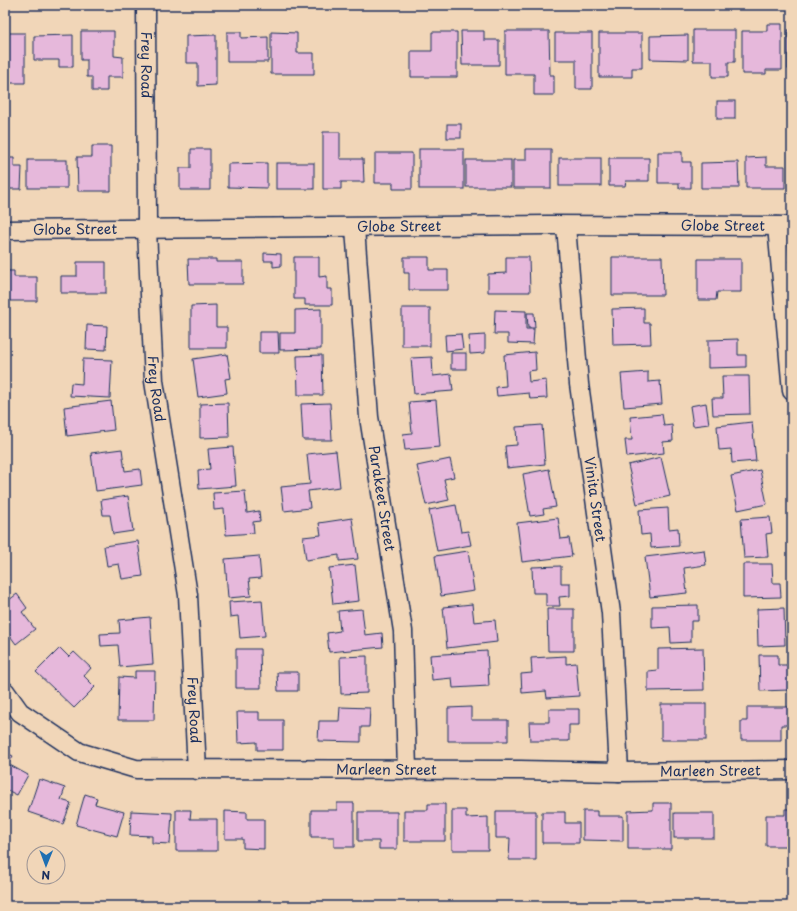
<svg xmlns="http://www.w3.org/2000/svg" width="797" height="911" viewBox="0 0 797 911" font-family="'Playpen Sans',sans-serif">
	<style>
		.building { fill: #e6b8db; stroke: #1b2f5e }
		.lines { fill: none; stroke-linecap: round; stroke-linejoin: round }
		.minor-casing { stroke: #1b2f5e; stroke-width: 21 }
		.minor { stroke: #f1d6b8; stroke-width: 18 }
		.labels { text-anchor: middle; stroke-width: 3; stroke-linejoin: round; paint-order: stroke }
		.street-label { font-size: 14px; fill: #1b2f5e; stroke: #f1d6b8 }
	</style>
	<rect width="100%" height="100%" fill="#f1d6b8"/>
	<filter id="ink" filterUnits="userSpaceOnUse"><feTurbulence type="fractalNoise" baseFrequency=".025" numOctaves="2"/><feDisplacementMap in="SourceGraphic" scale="8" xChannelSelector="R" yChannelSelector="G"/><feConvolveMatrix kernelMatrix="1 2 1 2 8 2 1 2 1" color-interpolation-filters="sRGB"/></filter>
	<g filter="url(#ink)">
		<!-- building -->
		<g class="building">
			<path d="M767,24H782V70H766V74H742V31H767Z"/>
			<path d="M693,30H735V62H728V77H712V61H693Z"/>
			<rect x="788" y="30" width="4" height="39"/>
			<path d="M81,31H114V56L123,57V77H107V91H92V77H87V60H81Z"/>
			<path d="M461,31H484V40H499V65H462Z"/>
			<path d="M505,31H549L550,75H554V95H534V74H505Z"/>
			<path d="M227,32H241V38L268,37V62H227Z"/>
			<path d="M271,32L297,33V53H314V74H271Z"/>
			<path d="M432,32H457V77H411V51H432Z"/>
			<path d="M8,33H25V83H7V75H5V41H8Z"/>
			<path d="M555,33H592V89H576V60H555Z"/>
			<path d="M599,33H642V68H632V77H599Z"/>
			<path d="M73,35V67H59V60H34V36Z"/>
			<path d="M216,35V85L198,86V63H186V36Z"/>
			<path d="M688,35V60L650,59V36Z"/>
			<rect x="717" y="101" width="18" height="18"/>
			<rect x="447" y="124" width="14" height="14"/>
			<path d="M323,132H340V159H363L364,182H341V189H323Z"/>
			<path d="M92,146H111V191H78L77,157H92Z"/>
			<path d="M191,149H210V190H180V168H191Z"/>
			<rect x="419" y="149" width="45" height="40"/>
			<path d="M526,149H551V188H513V160H526Z"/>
			<path d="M658,152H682V162H691V188H679V183H658Z"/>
			<path d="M375,153H412V189H393V183H375Z"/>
			<path d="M766,157V166H785V188H746V158Z"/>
			<path d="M5,158H14V167H22L21,189H5Z"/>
			<rect x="559" y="158" width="42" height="28"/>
			<path d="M609,158H649V181H626L625,186H609Z"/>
			<rect x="28" y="160" width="39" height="28"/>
			<rect x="466" y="160" width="45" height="27"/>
			<path d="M738,162L739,188H701V163Z"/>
			<path d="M267,163V188L228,187V164Z"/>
			<rect x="276" y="163" width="38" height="26"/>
			<path d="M264,253L281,254V266L273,267V261H264Z"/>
			<path d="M294,257H319V277L327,276V289H332V305H305V299H294Z"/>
			<path d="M404,257H429V270H448V290H409V273H404Z"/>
			<path d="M506,257H529L530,292H488V274L506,273Z"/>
			<path d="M612,257H662L663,295H612Z"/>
			<path d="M188,259H216V262H243V284H189Z"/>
			<path d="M698,259H741V292H717L716,300H698Z"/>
			<path d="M77,262H106V293H61V276H77Z"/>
			<path d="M5,271H14V277H37V301H5Z"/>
			<path d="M216,305V327H227V348H191V306Z"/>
			<rect x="402" y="308" width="28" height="38"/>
			<path d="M644,308V323H650L651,344L613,345L612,309Z"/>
			<path d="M321,309V349L280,350V333H295V310Z"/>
			<path d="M495,310L526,311V329H534L533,344L508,343V334H494Z"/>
			<path d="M527,313H534L535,328H528Z"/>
			<path d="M87,325L107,326L106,350L86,349Z"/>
			<path d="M259,332H278L279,353H259Z"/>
			<path d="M461,334L463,349L446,351L445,335Z"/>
			<path d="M485,335V353L470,354L469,336Z"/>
			<path d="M738,339V355H746V367L708,368V340Z"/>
			<path d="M535,352L536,370L528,371L529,382L546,380L547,398L530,399L529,393L497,396L496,387L506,386L504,355Z"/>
			<rect x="451" y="353" width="15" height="16"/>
			<path d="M227,354L231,378L225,379L227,393L198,397L193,359Z"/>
			<path d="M322,355L323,395H298L297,356Z"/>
			<path d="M432,357L433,376L451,374L453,391L414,394L411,358Z"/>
			<path d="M83,359L112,360L110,398L70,396L71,383L82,384Z"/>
			<path d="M648,372V382L660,381L662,404L624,407L621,374Z"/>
			<path d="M722,376H749L750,414L713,415L712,398H723Z"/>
			<path d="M436,400L440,447L405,450L403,434L412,433L409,402Z"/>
			<path d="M111,401L114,430L67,436L64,407Z"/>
			<path d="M228,403L229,437L200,438V404Z"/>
			<path d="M330,403L332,440H303L301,404Z"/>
			<path d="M706,403L709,424L693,426L690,406Z"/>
			<path d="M662,414L664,426L672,425L673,441L663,442L664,453L627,457L625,440H632L630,417Z"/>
			<path d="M752,422L756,461L732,463L731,449L719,450L717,426Z"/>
			<path d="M542,425L545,464L507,468L505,446L517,445L516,427Z"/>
			<path d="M233,447L236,486L199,489L198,470L210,469L208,449Z"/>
			<path d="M122,449L125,471L140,469L142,485L96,491L91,453Z"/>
			<path d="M336,451L340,487L308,491L310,508L284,511L281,487L310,484L307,454Z"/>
			<path d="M661,457L670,496L637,504L628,465Z"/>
			<path d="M450,459L454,477L444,479L449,500L426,505L417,466Z"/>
			<path d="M549,469L556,507L543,509L544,514L530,516L523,474Z"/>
			<path d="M760,470L767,504L738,510L731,476Z"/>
			<path d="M245,491L247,513L259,511L260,521L253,522L254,533L226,535L224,509L214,510L213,493Z"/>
			<path d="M128,496L133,531L113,534L110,515H103L101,500Z"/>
			<path d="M456,505L461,532L468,531L471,545L437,551L429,510Z"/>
			<path d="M668,508L669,529L678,528L679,546L651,548L650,534L641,535L639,510Z"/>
			<path d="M770,517L772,533L766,534L768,557L744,558L741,519Z"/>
			<path d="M352,518L358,559L339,561V555L306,560L303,537L321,535L319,523Z"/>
			<path d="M558,518L561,539L569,538L572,556L522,562L517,523Z"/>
			<path d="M138,541L143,576L122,579L119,564L107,566L104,546Z"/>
			<path d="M704,550L706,565L684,568L687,593L650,597L645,557Z"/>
			<path d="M468,551L474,591L441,596L435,556Z"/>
			<path d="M259,556L261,578L249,579L251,596L228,598L225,559Z"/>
			<path d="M743,564H772L773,583H780L781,597L743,598Z"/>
			<path d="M355,565L359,601L333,604L329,568Z"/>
			<path d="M561,566V583H570V596L559,597L560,606H546V593H533L532,567Z"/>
			<path d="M17,594L27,608L22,612L35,629L16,644L5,629V603Z"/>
			<path d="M262,600L265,636L240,638L238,616L230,617L229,602Z"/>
			<path d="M472,604L474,622L495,620L497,642L447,648L443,607Z"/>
			<path d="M698,605V621H691V642L671,643L670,627L652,628V606Z"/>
			<path d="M784,608L785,645L758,646L757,609Z"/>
			<path d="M362,609L365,635L382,633L383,647L329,652L327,633L340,631L338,611Z"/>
			<path d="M547,609H574V651H548Z"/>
			<path d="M150,617L153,664L120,667L118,645L101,646L100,634L120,633L119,620Z"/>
			<path d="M60,648L69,657L74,652L91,668L84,676L95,687L74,708L36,672Z"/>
			<path d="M703,648L704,690L648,691V671L658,670V649Z"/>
			<path d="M236,649H260L261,688H236Z"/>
			<path d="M487,651L489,686L453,688L452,678L432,680L430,655Z"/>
			<path d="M759,655H778V665H789V690L760,691Z"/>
			<path d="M367,656V693L341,694L340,657Z"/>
			<path d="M566,656V664L576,663L579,696L547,698L546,691L522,693L521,674L532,673L531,658Z"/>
			<path d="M135,671H155L154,720H118L119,677L135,678Z"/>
			<path d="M277,672H298V691H278Z"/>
			<rect x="661" y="704" width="45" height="36"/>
			<path d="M340,707L370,708L369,727H361V742L318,741L319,721H339Z"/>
			<path d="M471,707V720H508V741H448V708Z"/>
			<path d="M747,707H790V725H781V740H741V721H747Z"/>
			<path d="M549,709H579V725H569V741H530L529,722H549Z"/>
			<path d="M237,712H259V720H283V750H257V742L238,743Z"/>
			<path d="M5,752L13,756L8,764L28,775L17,795L5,789Z"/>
			<path d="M39,779L65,788L61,800L71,803L63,824L28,812Z"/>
			<path d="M85,794L97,798L95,804L124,812L117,836L76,825Z"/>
			<path d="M337,803H354V847H334V837H311V810H337Z"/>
			<path d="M653,803H671V849H628V811L653,810Z"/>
			<path d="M428,804H445V841H404V810H428Z"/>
			<path d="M785,809H792L791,846H766V815H785Z"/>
			<path d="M176,810H191L190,819H217V851H176Z"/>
			<path d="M452,810H466V818L488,817V850H452Z"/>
			<path d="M131,811L172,813L170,844L152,843V836L130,835Z"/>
			<path d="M225,811L247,812V819H264V849L243,848V839H225Z"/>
			<path d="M496,811H536V860H509L510,838H496Z"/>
			<path d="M583,811H597V816H623V841L583,840Z"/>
			<path d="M358,812H397V849H379V841H358Z"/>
			<path d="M542,812H565V823H579V843H542Z"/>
			<rect x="674" y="813" width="40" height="25"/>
		</g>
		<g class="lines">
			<!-- minor casing -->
			<g class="minor-casing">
				<g id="minor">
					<path id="s1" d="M146,5L147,230L154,381L188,595L197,770"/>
					<path id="s2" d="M566,226L579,384L611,613L619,772"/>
					<path d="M777,226L792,391"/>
					<path id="s3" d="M355,228L369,417L403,631L407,770"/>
					<path id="s4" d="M5,230L547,225L792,226"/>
					<path id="s5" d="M5,691L20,712L79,752L136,769L520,770L619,772L792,770"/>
				</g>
			</g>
			<!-- minor -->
			<use href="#minor" class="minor"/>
		</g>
	</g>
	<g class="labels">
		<!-- street labels -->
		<g class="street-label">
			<text dy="5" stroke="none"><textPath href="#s1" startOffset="60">Frey Road</textPath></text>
			<text dy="5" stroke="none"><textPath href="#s4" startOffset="718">Globe Street</textPath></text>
			<text dy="5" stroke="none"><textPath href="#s4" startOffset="394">Globe Street</textPath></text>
			<text dy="5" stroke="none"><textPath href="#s4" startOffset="70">Globe Street</textPath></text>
			<text dy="5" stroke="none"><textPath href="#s1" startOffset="384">Frey Road</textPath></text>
			<text dy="5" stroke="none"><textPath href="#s3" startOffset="272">Parakeet Street</textPath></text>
			<text dy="5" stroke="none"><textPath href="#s2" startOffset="275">Vinita Street</textPath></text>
			<text dy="5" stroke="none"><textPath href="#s1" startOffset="708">Frey Road</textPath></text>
			<text dy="5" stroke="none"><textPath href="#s5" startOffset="407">Marleen Street</textPath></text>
			<text dy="5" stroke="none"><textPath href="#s5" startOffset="731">Marleen Street</textPath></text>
		</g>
	</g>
	<!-- margin -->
	<rect width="797" height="911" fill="none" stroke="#f1d6b8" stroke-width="20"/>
	<rect x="10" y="10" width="777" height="891" fill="none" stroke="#1b2f5e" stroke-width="1.5" filter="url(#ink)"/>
	<!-- north arrow -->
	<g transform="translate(46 865) rotate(181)"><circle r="19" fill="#f1d6b8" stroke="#9b9394"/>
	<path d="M0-3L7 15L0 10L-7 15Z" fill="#1f6fb2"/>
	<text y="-6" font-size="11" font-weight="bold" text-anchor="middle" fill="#1b2f5e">N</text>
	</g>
</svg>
